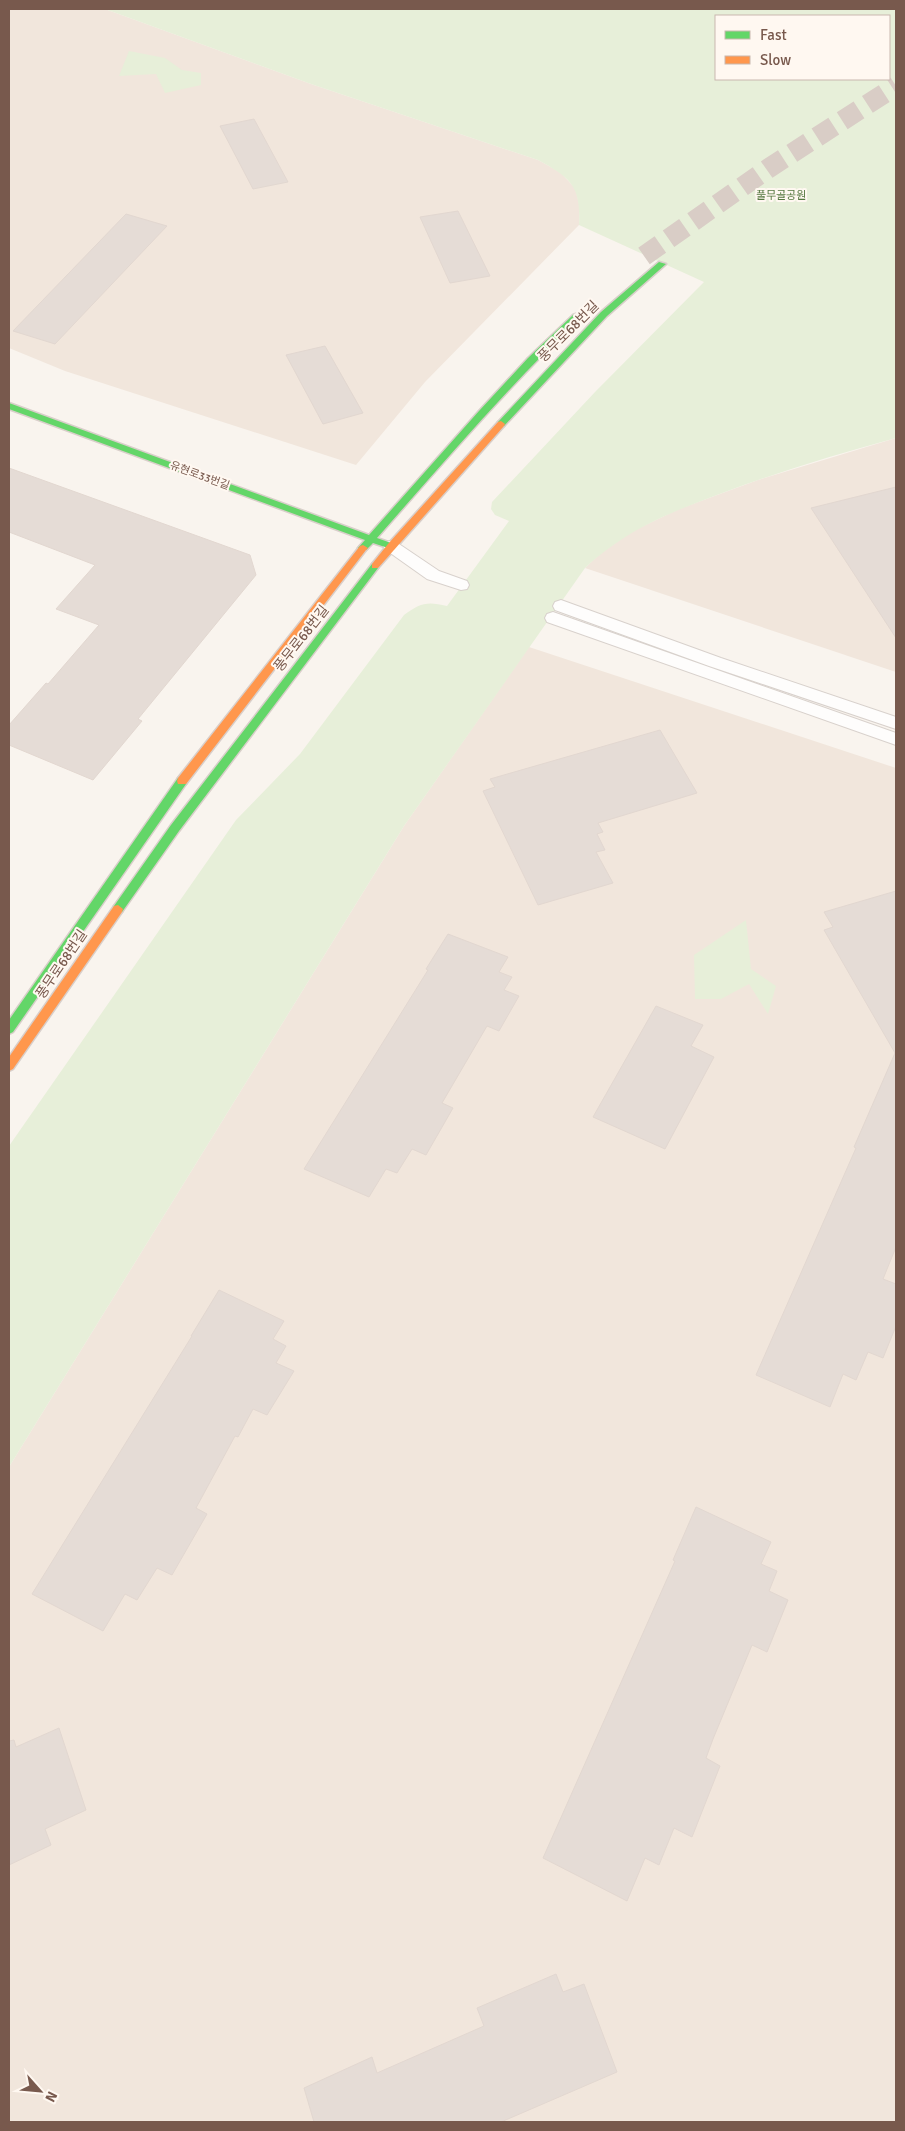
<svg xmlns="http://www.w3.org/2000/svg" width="905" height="2131" viewBox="0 0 905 2131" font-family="Signika,'Noto Sans KR',sans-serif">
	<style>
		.residential { fill: #f1e6dc }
		.green { fill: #e7efd9; fill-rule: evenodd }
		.building { fill: #e5dcd6; stroke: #e2d7d0 }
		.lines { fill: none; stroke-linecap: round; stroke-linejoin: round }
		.secondary-tunnel { stroke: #d9cdc6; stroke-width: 20; stroke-dasharray: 20 10; stroke-linecap: butt }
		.lane-casing { stroke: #d8d1cc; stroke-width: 2 }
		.fast-casing { stroke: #d9cfca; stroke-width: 3 }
		.slow-casing { stroke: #d9cfca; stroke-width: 3 }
		.lane { fill: #fefdfc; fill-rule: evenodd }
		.fast { fill: #63d668; fill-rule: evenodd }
		.slow { fill: #ff974d; fill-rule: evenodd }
		.labels { text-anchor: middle; stroke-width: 4; stroke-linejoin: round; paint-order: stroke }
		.far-park-label { font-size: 11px; fill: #567841; stroke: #fff8f1 }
		.far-street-label { font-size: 11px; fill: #78594d; stroke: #fff8f1 }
		.street-label { font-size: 14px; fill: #78594d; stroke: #fff8f1 }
	</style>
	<rect width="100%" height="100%" fill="#f9f4ee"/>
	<!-- residential -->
	<g class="residential">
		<path d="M9,9H105L311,84L538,160L560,172L575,188L580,206L579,225L425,382L356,465L65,371L9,348Z"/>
		<path d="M896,438V672L585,568L606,548L635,530L679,509L758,480Z"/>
		<path d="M529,647L896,768V2122H9V1467L404,826Z"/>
	</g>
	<!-- green -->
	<g class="green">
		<path d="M105,9H896V438C838,454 781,471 725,492C671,512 627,529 585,568L404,826L9,1467V1146L236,820L300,754L404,615C420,603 427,601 447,606L509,521L495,515L491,509L492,502L595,392L704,282L579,225C581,186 571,178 538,160L311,84ZM716,16H889V79H716Z"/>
		<path d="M129,51L165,58L182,70L201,73V85L165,93L156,74L119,76Z"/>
		<path d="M746,920L751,969L776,986L768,1014L749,984L721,999H695L694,955Z"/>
	</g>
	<!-- building -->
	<g class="building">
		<path d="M254,119L288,182L253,189L220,126Z"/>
		<path d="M458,211L490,276L450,283L420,217Z"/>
		<path d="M126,214L167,226L55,344L13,331Z"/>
		<path d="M325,346L363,413L323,424L286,355Z"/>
		<path d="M9,468L250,555L256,575L138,719L142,721L93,780L9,745V725L46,683L48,684L99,625L56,609L95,565L9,532Z"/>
		<path d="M896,487V638L811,508Z"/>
		<path d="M660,730L697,793L598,823L603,832L597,834L605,850L596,852L613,883L538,905L483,791L495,787L490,779Z"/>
		<path d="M896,891V1247L883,1279L896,1284V1326L883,1358L868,1352L856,1380L843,1374L830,1407L756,1375L856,1148L854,1147L895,1053L824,930L833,927L824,912Z"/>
		<path d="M448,934L508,957L499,972L512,977L504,990L519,996L499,1031L487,1026L442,1103L453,1108L426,1155L412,1149L397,1173L386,1169L369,1197L304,1169L428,970L426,969Z"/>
		<path d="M656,1006L703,1025L691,1046L714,1057L665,1149L593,1117Z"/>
		<path d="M219,1290L284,1321L273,1339L286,1346L276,1363L294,1371L267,1415L253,1409L238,1437L235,1436L196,1508L207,1514L172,1575L157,1568L137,1600L125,1594L103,1631L32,1594L192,1336H191Z"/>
		<path d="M696,1507L771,1542L761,1564L777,1571L769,1591L788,1600L767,1652L752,1645L713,1739L706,1758L720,1766L692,1837L674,1828L659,1865L645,1858L627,1901L543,1858L675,1561L673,1560Z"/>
		<path d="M59,1728L86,1810L45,1829L51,1845L9,1865V1741L14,1740L16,1747Z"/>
		<path d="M556,1974L563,1992L584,1984L617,2072L501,2122H314L304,2088L372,2057L377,2073L484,2026L477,2008Z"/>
	</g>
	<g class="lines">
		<!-- secondary-tunnel -->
		<path class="secondary-tunnel" d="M644,256L769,168L896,86"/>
		<!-- lane casing -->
		<g class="lane-casing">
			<g id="lane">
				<path d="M391,541L396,542L439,571L467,581L469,585L467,589L461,590L427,579L386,550L383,546L386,542Z"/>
				<path d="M561,600L721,658L896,717V729L709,666L555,610L553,606L555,602Z"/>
				<path d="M553,612L896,733V745L547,622L545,618L547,614Z"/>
			</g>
		</g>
		<!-- fast casing -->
		<g class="fast-casing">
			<g id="fast">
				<path d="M659,262L666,264L607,316L504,426H498V422L601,312Z"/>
				<path d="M576,314L580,317L579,319C507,388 443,463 377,538L391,543V547L388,548L373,543L366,550H360L358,548L365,540L9,409V403L369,535L479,411L528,358L573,315Z"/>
				<path d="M375,563L378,564V568L179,831L122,912H114L113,909L114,906L171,825L372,564Z"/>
				<path d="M182,777L186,778L187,781L186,784L13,1032L9,1034V1020L178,778Z"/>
			</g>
		</g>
		<!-- slow casing -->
		<g class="slow-casing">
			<g id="slow">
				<path d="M501,421L505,424L504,426L378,568H372V564L388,544L498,422Z"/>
				<path d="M363,545L368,548L366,550L186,784H178L177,781L178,778L360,546Z"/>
				<path d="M118,905L123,909L122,912L13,1069L9,1071V1057L114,906Z"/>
			</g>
		</g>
		<!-- lane -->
		<use href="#lane" class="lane"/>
		<!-- fast -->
		<use href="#fast" class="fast"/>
		<!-- slow -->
		<use href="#slow" class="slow"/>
	</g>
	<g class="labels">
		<!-- far-park labels -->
		<g class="far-park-label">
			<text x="781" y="199">풀무골공원</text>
		</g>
		<!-- far-street labels -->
		<g class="far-street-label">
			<text transform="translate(200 475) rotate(20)" y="4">유현로33번길</text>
		</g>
		<!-- street labels -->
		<g class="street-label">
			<text transform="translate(568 331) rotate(-45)" y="5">풍무로68번길</text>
			<text transform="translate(301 638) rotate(-52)" y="5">풍무로68번길</text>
			<text transform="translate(61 964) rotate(-56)" y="5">풍무로68번길</text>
		</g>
	</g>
	<!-- border -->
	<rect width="905" height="2131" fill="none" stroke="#78594d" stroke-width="20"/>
	<!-- legend -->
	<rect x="715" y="15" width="175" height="65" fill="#fff8f1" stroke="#c9b8af"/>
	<rect x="725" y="31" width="25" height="8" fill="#63d668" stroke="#c9b8af"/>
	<text x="760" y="40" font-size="15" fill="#78594d">Fast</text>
	<rect x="725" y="56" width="25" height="8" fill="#ff974d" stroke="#c9b8af"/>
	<text x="760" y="65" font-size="15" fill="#78594d">Slow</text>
	<!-- north arrow -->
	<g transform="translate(40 2091) rotate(117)" stroke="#fff8f1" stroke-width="4" paint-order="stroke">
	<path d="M0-4L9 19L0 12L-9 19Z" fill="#78594d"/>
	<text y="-8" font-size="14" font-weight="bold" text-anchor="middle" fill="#78594d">N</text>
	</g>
</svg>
